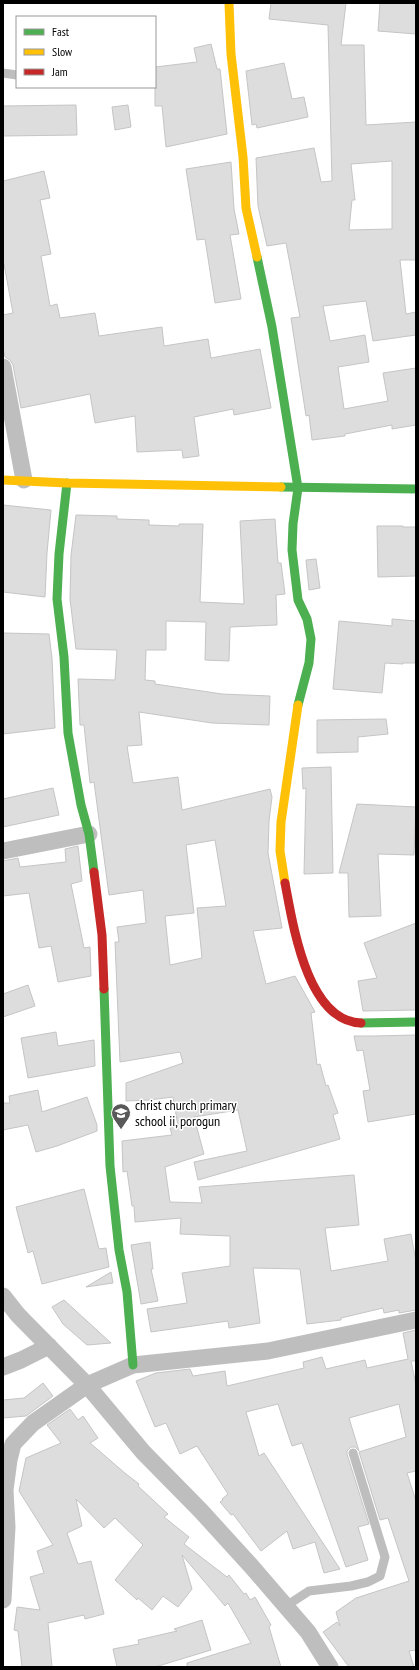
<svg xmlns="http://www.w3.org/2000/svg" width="419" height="1670" viewBox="0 0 419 1670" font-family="'PT Sans Narrow',sans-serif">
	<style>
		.building { fill: #ddd; stroke: #c5c5c5; fill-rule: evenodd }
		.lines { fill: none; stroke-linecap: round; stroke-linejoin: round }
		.lane { stroke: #bebebe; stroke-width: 9 }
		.street { stroke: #bebebe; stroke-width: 17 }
		.fast { stroke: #4caf50; stroke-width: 9 }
		.slow { stroke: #ffc107; stroke-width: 9 }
		.jam { stroke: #c62828; stroke-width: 9 }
		.labels { text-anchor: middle; stroke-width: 3; stroke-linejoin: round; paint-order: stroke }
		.poi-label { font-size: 14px; fill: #000; stroke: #fff; text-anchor: start }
	</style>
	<rect width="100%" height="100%" fill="#fff"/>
	<!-- building -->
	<g class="building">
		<path d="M271,3H346L341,45H364L366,125L416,122V260H400L406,314L416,312V335L373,341L366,301L323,306L330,341L365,335L369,362L338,367L344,409L388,401L383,373L416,368V425L392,429V425L345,434V436L312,440L309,415L306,416L291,318L300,317L286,243L267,246L258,206L256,158L314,148L321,182L332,181L328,25L269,19ZM392,161V229L349,230L352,200H355L351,164Z"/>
		<path d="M380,3H416V34L378,31Z"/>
		<path d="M211,44L217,69H220L227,134L166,147L162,106H155V67L197,62L194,48Z"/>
		<path d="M284,63L292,99L304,97L308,117L257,128L256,124L252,125L246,71Z"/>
		<path d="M76,105L77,135L3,136V106Z"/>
		<path d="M128,105L131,127L115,130L112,107Z"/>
		<path d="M231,162L234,209L239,234L230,235L241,299L215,303L205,239L197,240L186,169Z"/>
		<path d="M44,171L50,198L40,200L51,254L41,256L50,306L57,304L60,318L95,313L99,336L162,327L164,346L208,339L211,358L260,349L271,408L234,415L233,409L194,417L199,456L183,458L182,450L137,452L135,416L95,423L90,394L21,408L13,365L10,360L5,357L3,348V315L13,313L4,264H3V181Z"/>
		<path d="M3,505L51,510L47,553L45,597L3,592Z"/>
		<path d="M76,515L117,516V519L149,520V525L179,526V524H203L200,602L244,604L240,521L275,519L278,563H281L285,594L276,595L277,625L230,627L229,661L205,660L206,622L166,621V650H146L145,680L155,681V684L222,694L270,696L269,725L212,723L139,712L142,745L127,746L133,783L178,777L182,810L270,789L272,797L269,821L268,853L282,928L253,931L266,984L295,976L314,1010L315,1012L311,1013L317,1065L320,1064L326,1086L328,1085L338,1113L333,1115L340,1139L198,1180L194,1162L247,1151L238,1110L194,1117L204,1154L165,1167L170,1202L202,1203L199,1187L354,1175L359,1225L325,1228L331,1271L388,1261L384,1239L411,1234L416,1262V1310L399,1313V1310L384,1313L383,1308L341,1318V1320L307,1324L300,1269L253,1268L260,1323L229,1328L228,1321L151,1332L147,1309L187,1303L182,1273L230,1266V1236L180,1234L181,1218L135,1222L134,1206H132L127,1171L123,1172L122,1141L172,1135L170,1128L178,1126L173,1097L149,1100L126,1101V1083L183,1063L180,1052L120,1062L115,942H119L117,927L146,923L143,890L109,895L94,782L90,783L84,725H80L78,679L115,680L117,650L76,649L70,599L71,555ZM215,840L226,906L197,908L202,958L170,965L165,916L194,913L186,845Z"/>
		<path d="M377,526H403V527H416V576L378,577Z"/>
		<path d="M316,559L320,588L309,590L306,560Z"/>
		<path d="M392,619L416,621V663H403V664L385,663L382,693L333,689L339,621L392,626Z"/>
		<path d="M3,633L49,634L52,658L55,728L3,734Z"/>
		<path d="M386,719L388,734L358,737V752L317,753V720Z"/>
		<path d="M331,767L333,873L304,874L306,788L303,789L302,768Z"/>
		<path d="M53,788L59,815L3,827V799Z"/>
		<path d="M357,804L416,807L414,855L378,854L381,916L349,917L348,873H339Z"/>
		<path d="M78,846L82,881L71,884L84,948L90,947L91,976L58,982L51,946L39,948L29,893L3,896V861L18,858L20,867L66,862L65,849Z"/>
		<path d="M416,923V1010L363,1011L358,981L377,978L364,943Z"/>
		<path d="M28,985L35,1006L3,1017V994Z"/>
		<path d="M56,1032L58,1046L94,1040L95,1066L28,1078L21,1038Z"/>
		<path d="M416,1035V1114L368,1122L363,1091L370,1090L363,1050L357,1051L354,1036H374Z"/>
		<path d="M38,1090L42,1112L87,1097L97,1125V1131L57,1146L36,1152L28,1125L3,1130V1103H10L9,1096Z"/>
		<path d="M84,1189L99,1249L106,1248L109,1267L42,1284L33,1251L28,1253L16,1207Z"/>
		<path d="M150,1242L153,1269H151L158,1301L141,1304L131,1245Z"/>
		<path d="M111,1272L113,1283L86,1287Z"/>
		<path d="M64,1300L111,1343L87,1345L63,1324L52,1307Z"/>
		<path d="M416,1330V1361H411L416,1385V1471L407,1473L416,1501V1650L409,1651L414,1667H349L323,1632L337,1622L340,1626L336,1612L356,1598L409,1581L388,1518L380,1520L359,1452L406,1437L399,1404L349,1418L359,1451L355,1447H351L347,1451V1454L369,1524L358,1527L368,1560L346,1567L302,1443L292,1446L278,1404L246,1412L259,1456L264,1453L340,1569L324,1573L315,1542L293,1549L287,1531L261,1551L233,1514L231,1515L220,1502L223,1500L222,1499L228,1494L197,1446L180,1454L166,1423L155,1427L136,1381L156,1373L190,1369L193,1376L225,1371L227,1386L304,1368L303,1362L322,1357L326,1369L365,1360L367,1368L408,1359L403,1333Z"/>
		<path d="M43,1383L53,1396L26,1416L3,1418V1400L24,1398Z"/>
		<path d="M70,1409L78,1420L83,1416L98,1438L90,1443L126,1474L139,1484L138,1486L168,1514L164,1517L189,1537L184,1544L227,1577L229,1575L244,1594L246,1593L250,1600L255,1597L271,1625L269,1627L281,1667H187V1663L251,1643L228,1603L225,1606L182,1555L192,1589L178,1607L163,1596L152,1610L138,1598L137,1600L115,1580L143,1545L115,1518L104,1528L76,1499L82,1526L67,1533L78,1564L91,1561L104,1614L85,1619L84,1615L48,1623L52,1667H22L18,1631L14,1630L17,1607L40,1610L30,1577L44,1573L37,1551L53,1545L19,1491L26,1458L61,1443L47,1425Z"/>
		<path d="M202,1620L211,1650L155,1667H117L113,1649L139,1644L138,1640L177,1631L174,1629Z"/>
	</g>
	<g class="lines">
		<!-- lane -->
		<g class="lane">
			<path d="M3,73L17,75"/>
			<path d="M286,1606L309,1591L351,1586L368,1582L380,1576L385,1557L353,1453"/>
		</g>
		<!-- street -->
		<g class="street">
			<path d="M3,367L24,480"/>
			<path d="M3,851L89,834"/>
			<path d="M3,1296L18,1315L87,1385L143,1452L201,1511L252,1567L308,1632L330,1667"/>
			<path d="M3,1367L21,1360L49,1346"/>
			<path d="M3,1600L7,1527L5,1490L9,1460L13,1444L33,1423L87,1385L133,1365L268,1351L416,1320"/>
		</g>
		<!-- fast -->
		<g class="fast">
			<path d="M257,257L272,327L298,488L293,524L292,550L298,600L307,619L311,639L309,663L298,705"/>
			<path d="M67,483L59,554L57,599L64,657L68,733L81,805L89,834L94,872"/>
			<path d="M281,487L416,489"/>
			<path d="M104,989L110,1166L119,1250L127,1292L133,1365"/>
			<path d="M361,1023L416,1022"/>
		</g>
		<!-- slow -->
		<g class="slow">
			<path d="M229,3L231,54L243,157L246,208L257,257"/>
			<path d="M3,480L67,483L281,487"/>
			<path d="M285,883L280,851L281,822L298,705"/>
		</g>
		<!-- jam -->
		<g class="jam">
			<path d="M94,872L102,935L104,989"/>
			<path d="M285,883C293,925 307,1021 361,1023"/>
		</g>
	</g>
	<!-- icons -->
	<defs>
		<g id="school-pin" transform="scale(1)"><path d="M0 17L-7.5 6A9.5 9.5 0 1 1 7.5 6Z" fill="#595959" stroke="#fff"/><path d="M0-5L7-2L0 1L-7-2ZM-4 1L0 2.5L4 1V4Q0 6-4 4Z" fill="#fff"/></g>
	</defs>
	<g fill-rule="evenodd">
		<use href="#school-pin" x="121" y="1113"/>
	</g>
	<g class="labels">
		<!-- poi labels -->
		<g class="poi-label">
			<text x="135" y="1110">christ church primary<tspan x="135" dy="16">school ii, porogun</tspan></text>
		</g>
	</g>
	<!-- border -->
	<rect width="419" height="1670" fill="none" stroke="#000000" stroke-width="8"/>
	<!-- legend -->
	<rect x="16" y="16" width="140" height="72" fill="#ffffff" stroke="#999999"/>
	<rect x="24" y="29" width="20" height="6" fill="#4caf50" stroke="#999999"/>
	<text x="52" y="36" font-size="12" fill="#000000">Fast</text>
	<rect x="24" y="49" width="20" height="6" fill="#ffc107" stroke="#999999"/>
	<text x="52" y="56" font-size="12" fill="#000000">Slow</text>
	<rect x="24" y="69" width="20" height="6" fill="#c62828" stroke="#999999"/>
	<text x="52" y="76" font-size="12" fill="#000000">Jam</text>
</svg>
